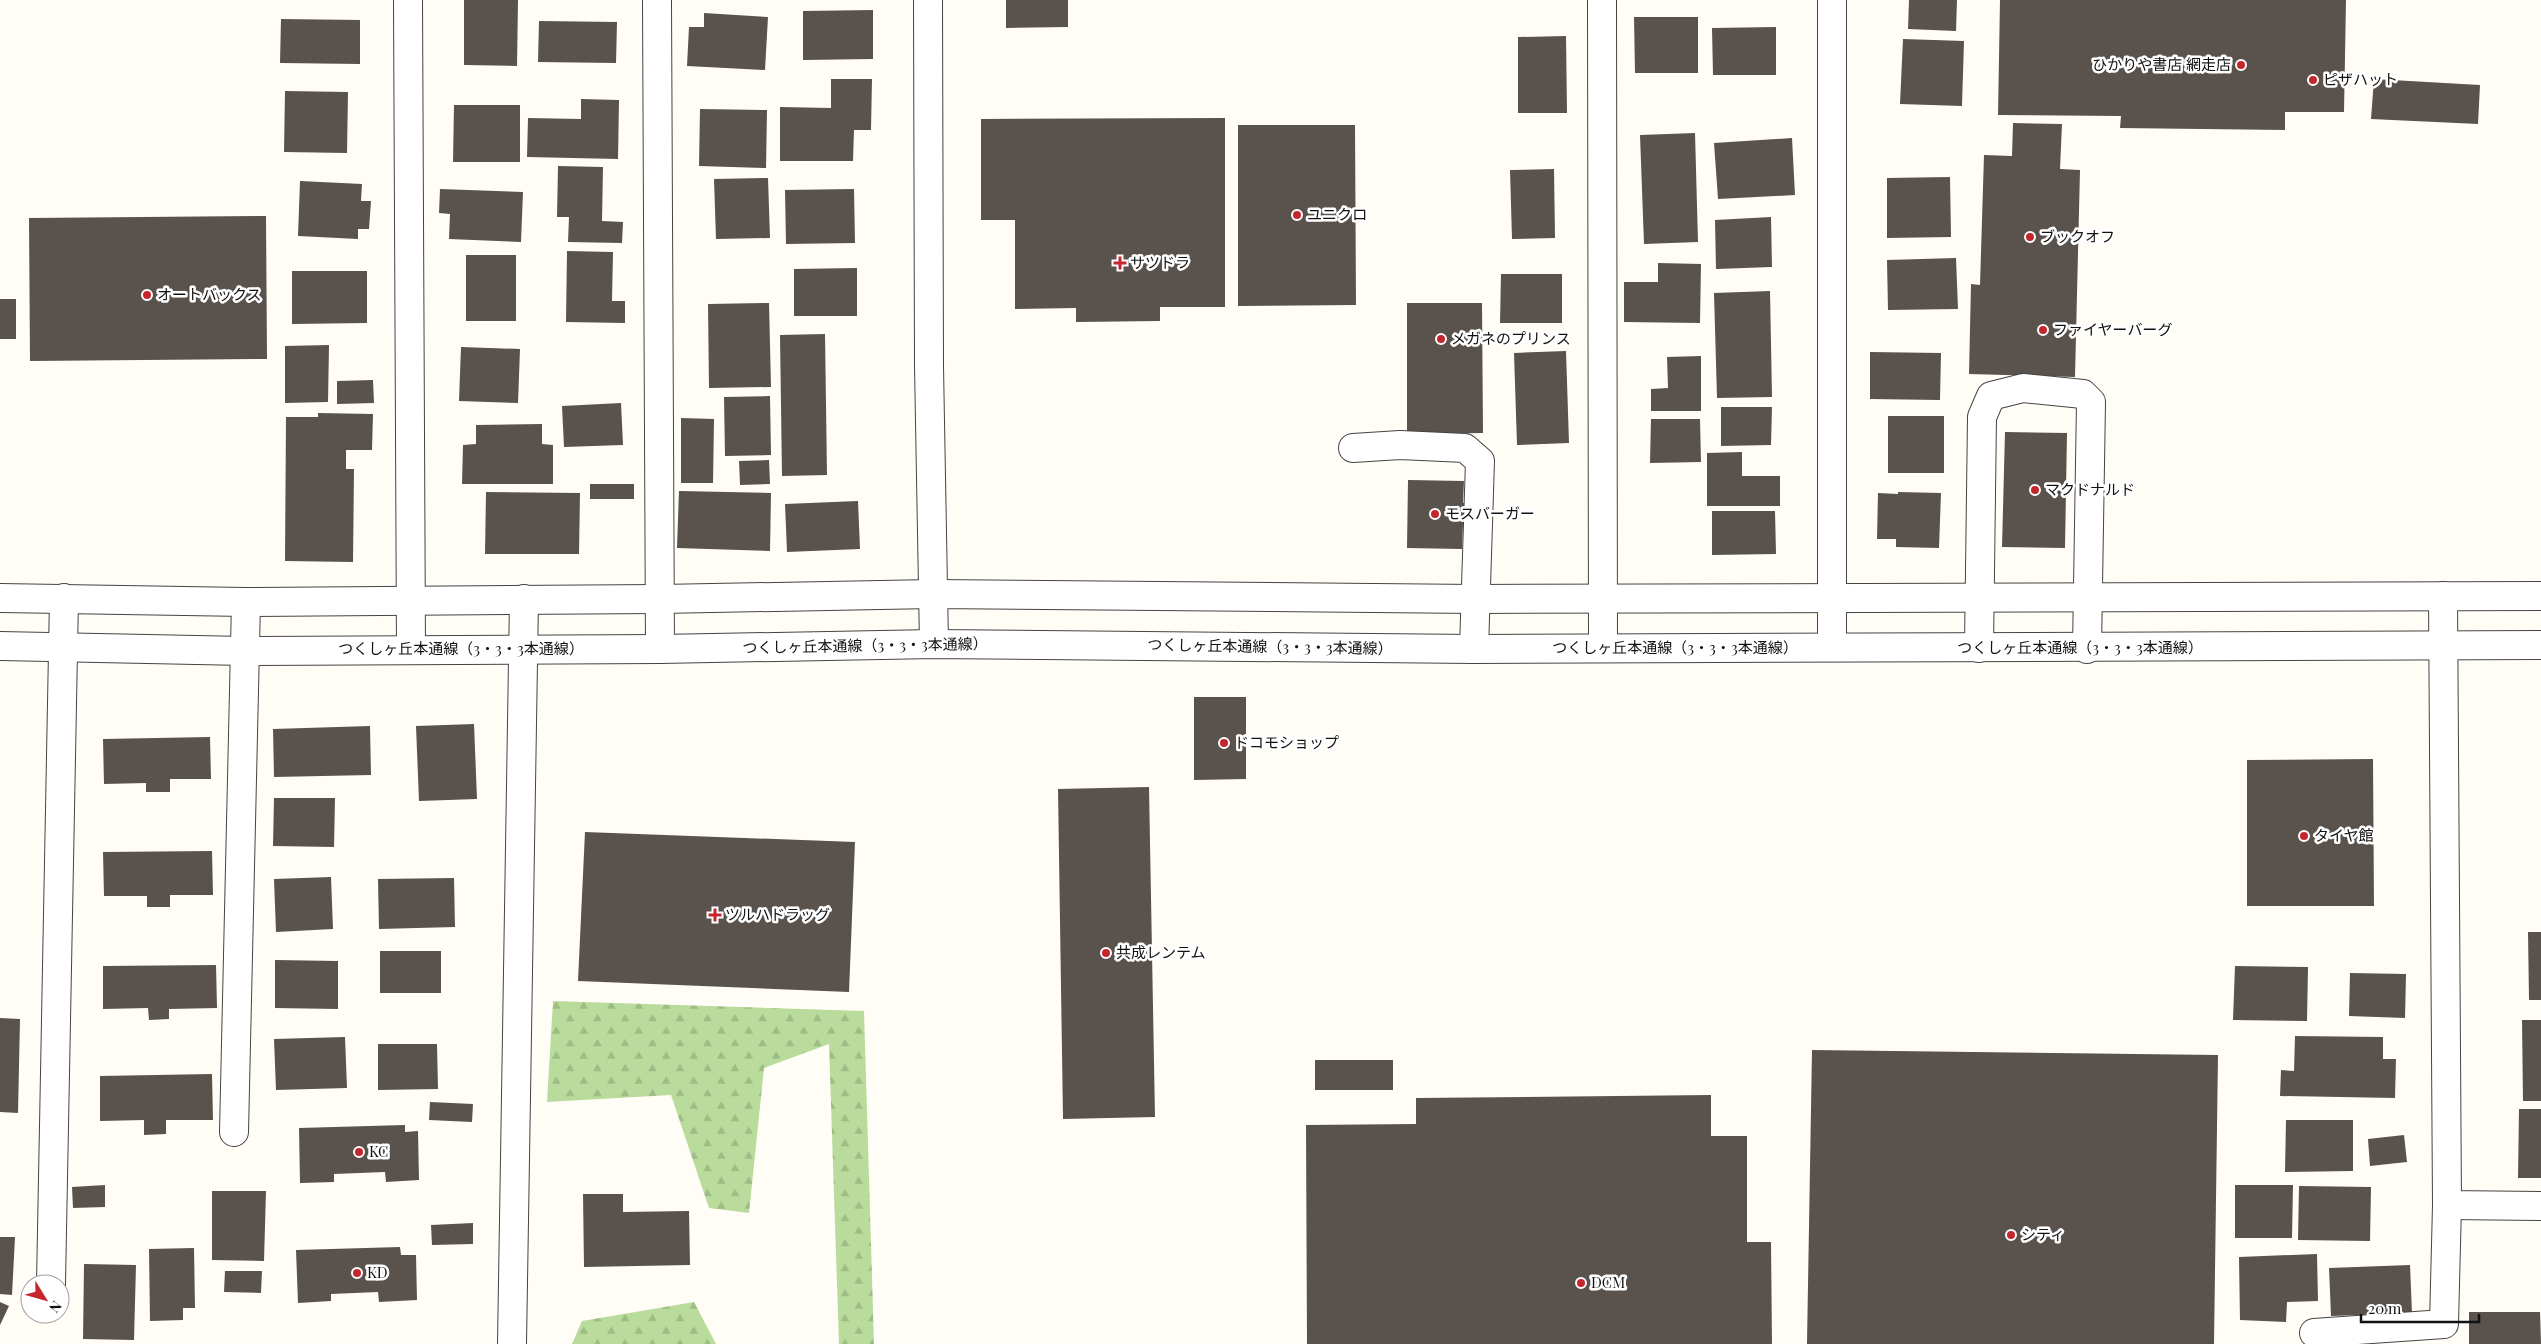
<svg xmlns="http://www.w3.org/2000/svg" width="2541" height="1344" viewBox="0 0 2541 1344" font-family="'Playfair Display','Noto Sans JP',serif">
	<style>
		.forest { fill: url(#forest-firs) }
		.building { fill: #5a524d }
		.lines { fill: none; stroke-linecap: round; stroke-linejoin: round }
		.minor-casing { stroke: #444; stroke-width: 30 }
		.minor { stroke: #fff; stroke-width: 28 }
		.poi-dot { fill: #c4262e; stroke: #fff; stroke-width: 2 }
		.labels { text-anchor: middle; stroke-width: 5; stroke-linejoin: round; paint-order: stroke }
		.poi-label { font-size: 15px; fill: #111; stroke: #fff; text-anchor: start }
		.street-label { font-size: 15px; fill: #111; stroke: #fff }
	</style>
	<defs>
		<pattern id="forest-firs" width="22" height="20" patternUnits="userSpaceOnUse" patternTransform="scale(1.25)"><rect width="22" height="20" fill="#b9dc9c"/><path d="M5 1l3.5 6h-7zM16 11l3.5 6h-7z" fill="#9ebc85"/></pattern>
	</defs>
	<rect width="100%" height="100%" fill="#fffdf5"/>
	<!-- forest -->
	<g class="forest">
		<path d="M553,1001L864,1011L874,1344H839L829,1044L764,1068L749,1213L709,1208L671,1095L547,1102Z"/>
		<path d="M694,1302L716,1344H572L582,1321Z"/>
	</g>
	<!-- building -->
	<g class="building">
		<path d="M464,0H518L517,66L464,65Z"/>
		<path d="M1006,0H1068V27L1006,28Z"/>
		<path d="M1909,0H1957L1956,31L1908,29Z"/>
		<path d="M2000,0H2346L2344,112H2285V130L2120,128L2121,116L1998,115Z"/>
		<path d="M873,10V59L803,60V11Z"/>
		<path d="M704,13L768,17L765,70L687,66L689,27H704Z"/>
		<path d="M1634,17H1698V73H1635Z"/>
		<path d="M281,19L360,20V64L280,63Z"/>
		<path d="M539,21L617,22L616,63L538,62Z"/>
		<path d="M1776,27V75H1713L1712,28Z"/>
		<path d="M1566,36L1567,113H1518V37Z"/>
		<path d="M1903,39L1964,41L1962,106L1900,104Z"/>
		<path d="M831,79H872L871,130H854L853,161H780V107L831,108Z"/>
		<path d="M2374,79L2480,85L2478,124L2371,119Z"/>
		<path d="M285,91L348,92L347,153L284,152Z"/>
		<path d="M581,99L619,100L618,159L527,157L528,118L581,119Z"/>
		<path d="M454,105H520V162H453Z"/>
		<path d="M700,109L767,110L766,168L699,166Z"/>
		<path d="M1225,118V307H1160V321L1076,322V308L1015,309V220H981V119Z"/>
		<path d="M2013,123L2062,124L2060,169L2080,170L2075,377L1969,374L1971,284L1980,285L1984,155L2012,156Z"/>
		<path d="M1238,125H1355L1356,305L1238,306Z"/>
		<path d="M1695,133L1698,242L1644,244L1640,135Z"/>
		<path d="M1792,138L1795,195L1718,199L1714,143Z"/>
		<path d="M558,166L603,167L602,221L623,222L622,243L568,242L569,217H557Z"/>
		<path d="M1554,169L1555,238L1512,239L1510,170Z"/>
		<path d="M1950,177L1951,237L1887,238V178Z"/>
		<path d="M768,178L770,238L716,239L714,179Z"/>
		<path d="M300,181L362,184L361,201H371L369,229H358V239L298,236Z"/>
		<path d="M440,189L523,192L521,242L449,239L450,214L439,213Z"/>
		<path d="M854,189L855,243L786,244L785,190Z"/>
		<path d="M266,216L267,359L30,361L29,218Z"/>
		<path d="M1771,217L1772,267L1716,269L1715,220Z"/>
		<path d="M567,251L613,252L612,301H625V323L566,322Z"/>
		<rect x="466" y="255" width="50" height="66"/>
		<path d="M1956,258L1958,309L1888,310L1887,260Z"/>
		<path d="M1658,263L1701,264L1700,323L1624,322V282H1658Z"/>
		<path d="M857,268V316H794V269Z"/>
		<path d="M292,271H367V323L292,324Z"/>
		<path d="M1501,274H1562V323H1500Z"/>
		<path d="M1770,291L1772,397L1717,398L1714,293Z"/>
		<rect x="0" y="299" width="16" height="40"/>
		<path d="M769,303L771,387L709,388L708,304Z"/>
		<path d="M1407,303H1482L1483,433L1407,434Z"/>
		<path d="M825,334L827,475L782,476L780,335Z"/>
		<path d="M329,345L328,402L285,403V346Z"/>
		<path d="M461,347L520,349L518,403L459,401Z"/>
		<path d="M1566,351L1569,443L1517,445L1514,353Z"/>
		<path d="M1870,352L1941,353L1940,400L1870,399Z"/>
		<path d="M1701,356V411H1651V389L1668,388L1667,357Z"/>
		<path d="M373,380L374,403L337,404V381Z"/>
		<path d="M770,396L771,455L725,456L724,397Z"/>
		<path d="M621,403L623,445L564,447L562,406Z"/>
		<path d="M1721,407H1772L1771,445L1721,446Z"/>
		<path d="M318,413L373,414L372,450H346V469H354L353,562L285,561L286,417H318Z"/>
		<rect x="1888" y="416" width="56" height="57"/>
		<path d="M681,418L714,419L713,483H681Z"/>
		<path d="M1651,419H1700L1701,462L1650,463Z"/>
		<path d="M542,424V444L553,445V484H462L463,445L476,444V425Z"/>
		<path d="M2005,432L2067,433L2065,548L2002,547Z"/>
		<path d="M1742,452V476H1780V506H1707V453Z"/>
		<path d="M769,460L770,484L740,485L739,461Z"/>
		<path d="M1408,480L1464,481L1463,503L1488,504V524H1463L1462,549L1407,548Z"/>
		<rect x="590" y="484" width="44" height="15"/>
		<path d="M679,491L771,493L770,551L677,548Z"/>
		<path d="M486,492L580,493L579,554H485Z"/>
		<path d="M1898,492L1941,493L1939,548L1896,547V539H1877L1878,493L1898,494Z"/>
		<path d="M858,501L860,549L787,552L785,504Z"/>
		<path d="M1712,511H1775L1776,554L1712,555Z"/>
		<path d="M1194,697H1246V779L1194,780Z"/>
		<path d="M474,724L477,799L419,801L416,726Z"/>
		<path d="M370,726L371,775L274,777L273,729Z"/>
		<path d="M210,737L211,779H170V792H146V783L104,784L103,739Z"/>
		<path d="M2373,759L2374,906H2247V760Z"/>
		<path d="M1149,787L1155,1117L1063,1119L1058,789Z"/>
		<path d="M274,798H335L334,847L273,846Z"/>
		<path d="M585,832L855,842L849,992L578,981Z"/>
		<path d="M212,851L213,895H170V907H147V896H104L103,852Z"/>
		<path d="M331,877L333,929L276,932L274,879Z"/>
		<path d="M454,878L455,927L379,929L378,879Z"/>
		<path d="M2528,932H2541V1000H2529Z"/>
		<rect x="380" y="951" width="61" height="42"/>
		<path d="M275,960L338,961V1009L275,1008Z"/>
		<path d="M216,965L217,1008L169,1009V1019L149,1020L148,1008L103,1009V966Z"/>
		<path d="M2235,966L2308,967L2307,1021L2233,1020Z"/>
		<path d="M2350,973L2406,974L2405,1018L2349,1016Z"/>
		<path d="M0,1018L20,1019L18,1113L0,1112Z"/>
		<path d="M2522,1020H2541V1101H2523Z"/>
		<path d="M2295,1036L2383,1037V1059H2396L2395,1098L2280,1096L2281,1070L2294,1071Z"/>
		<path d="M345,1037L347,1088L276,1090L274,1039Z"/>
		<path d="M378,1044H437L438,1089L378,1090Z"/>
		<path d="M1812,1050L2218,1055L2214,1344H1807Z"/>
		<rect x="1315" y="1060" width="78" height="30"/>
		<path d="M212,1074L213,1120H166V1134L144,1135V1120L100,1121V1076Z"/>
		<path d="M1711,1095V1136H1747V1242H1771L1772,1344H1307L1306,1125L1416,1124V1098Z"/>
		<path d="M430,1102L473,1104L472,1122L429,1120Z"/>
		<path d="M2519,1109H2541V1178H2518Z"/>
		<path d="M2286,1120H2353V1171L2285,1172Z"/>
		<path d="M405,1125V1132L418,1131L419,1180L386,1182L385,1172L334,1174V1182L300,1183L299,1128Z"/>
		<path d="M2404,1135L2407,1162L2370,1166L2368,1139Z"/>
		<path d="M105,1185V1207L73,1208L72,1187Z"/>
		<path d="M2235,1185H2293L2292,1238H2235Z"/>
		<path d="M2299,1186L2371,1187L2370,1241L2298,1240Z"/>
		<path d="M212,1191H266L264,1261L212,1260Z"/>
		<path d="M583,1194H623V1212L689,1211L690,1265L584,1267Z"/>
		<path d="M473,1223V1244L432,1245L431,1225Z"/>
		<path d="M0,1237H15L12,1295L0,1294Z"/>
		<path d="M400,1247L401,1255H416L417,1300L379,1302L378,1292L331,1294V1301L298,1303L296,1250Z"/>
		<path d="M194,1248L195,1308H183V1320L150,1321L149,1249Z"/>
		<path d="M2317,1254L2318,1301L2287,1302L2286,1322L2240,1320L2239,1257Z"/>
		<path d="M84,1264L136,1265L134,1340L83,1339Z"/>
		<path d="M2410,1265L2412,1313L2331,1316L2329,1268Z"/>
		<path d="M225,1271H262L261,1293L224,1292Z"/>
		<path d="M0,1302L9,1306L0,1325Z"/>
		<path d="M2469,1312H2540L2541,1344H2469Z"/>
	</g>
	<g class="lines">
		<!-- minor casing -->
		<g class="minor-casing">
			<g id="minor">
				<path d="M408,0L411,649"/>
				<path d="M657,0L660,649"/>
				<path d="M928,0L929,366L934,644"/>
				<path d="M1602,0L1603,647"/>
				<path d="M1353,448L1400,445L1465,448L1480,461L1474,649"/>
				<path d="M2443,596L2447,1205L2541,1206"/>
				<path d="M0,598L246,602L660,599L933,594L1476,599L2541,596"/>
				<path d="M0,646L245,651L660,649L934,644L1474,649L2541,645"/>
				<path d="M1832,647V0"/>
				<path d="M1979,648L1982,417L1991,396L2023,388L2083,394L2091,402L2087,649"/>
				<path d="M234,1132L246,602"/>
				<path d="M51,1284L64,598"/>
				<path d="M2314,1333L2444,1324L2447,1205"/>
				<path d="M512,1344L524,599"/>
			</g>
		</g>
		<!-- minor -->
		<use href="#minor" class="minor"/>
	</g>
	<!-- markers -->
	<g class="poi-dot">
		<circle cx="2241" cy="65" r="5"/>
		<circle cx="2313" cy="80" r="5"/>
		<circle cx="1297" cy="215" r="5"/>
		<circle cx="2030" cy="237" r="5"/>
		<path d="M1117.5 255.5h5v5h5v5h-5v5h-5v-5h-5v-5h5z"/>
		<circle cx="147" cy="295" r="5"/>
		<circle cx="2043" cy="330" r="5"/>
		<circle cx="1441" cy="339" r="5"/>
		<circle cx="2035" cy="490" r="5"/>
		<circle cx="1435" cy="514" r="5"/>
		<circle cx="1224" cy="743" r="5"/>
		<circle cx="2304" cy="836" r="5"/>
		<path d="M712.5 907.5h5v5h5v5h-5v5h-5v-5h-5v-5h5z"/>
		<circle cx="1106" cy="953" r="5"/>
		<circle cx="359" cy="1152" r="5"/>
		<circle cx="2011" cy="1235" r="5"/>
		<circle cx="357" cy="1273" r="5"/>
		<circle cx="1581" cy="1283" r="5"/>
	</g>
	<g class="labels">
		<!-- poi labels -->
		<g class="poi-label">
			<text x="2231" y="70" text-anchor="end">ひかりや書店 網走店</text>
			<text x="2323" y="85">ピザハット</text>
			<text x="1307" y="220">ユニクロ</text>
			<text x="2040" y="242">ブックオフ</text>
			<text x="1130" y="268">サツドラ</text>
			<text x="157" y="300">オートバックス</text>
			<text x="2053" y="335">ファイヤーバーグ</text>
			<text x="1451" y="344">メガネのプリンス</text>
			<text x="2045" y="495">マクドナルド</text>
			<text x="1445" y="519">モスバーガー</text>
			<text x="1234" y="748">ドコモショップ</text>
			<text x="2314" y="841">タイヤ館</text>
			<text x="725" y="920">ツルハドラッグ</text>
			<text x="1116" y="958">共成レンテム</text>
			<text x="369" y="1157">KC</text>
			<text x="2021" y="1240">シティ</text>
			<text x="367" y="1278">KD</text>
			<text x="1591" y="1288">DCM</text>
		</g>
		<!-- street labels -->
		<g class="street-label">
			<text transform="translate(865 646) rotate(-1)" y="5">つくしヶ丘本通線（3・3・3本通線）</text>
			<text transform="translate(1270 647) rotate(1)" y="5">つくしヶ丘本通線（3・3・3本通線）</text>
			<text x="1675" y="653">つくしヶ丘本通線（3・3・3本通線）</text>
			<text x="2080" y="653">つくしヶ丘本通線（3・3・3本通線）</text>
			<text x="461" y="654">つくしヶ丘本通線（3・3・3本通線）</text>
		</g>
	</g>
	<!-- north arrow -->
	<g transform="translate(45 1299) rotate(127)"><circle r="24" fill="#ffffff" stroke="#a0a0a0"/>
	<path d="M0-4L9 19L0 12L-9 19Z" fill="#c4262e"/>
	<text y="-8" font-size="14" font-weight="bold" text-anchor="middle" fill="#111111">N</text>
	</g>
	<!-- scale -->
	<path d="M2361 1314v8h118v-8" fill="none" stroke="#111111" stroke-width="2.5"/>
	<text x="2368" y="1314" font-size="15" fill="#111111" stroke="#ffffff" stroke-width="4" paint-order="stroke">20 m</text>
</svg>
